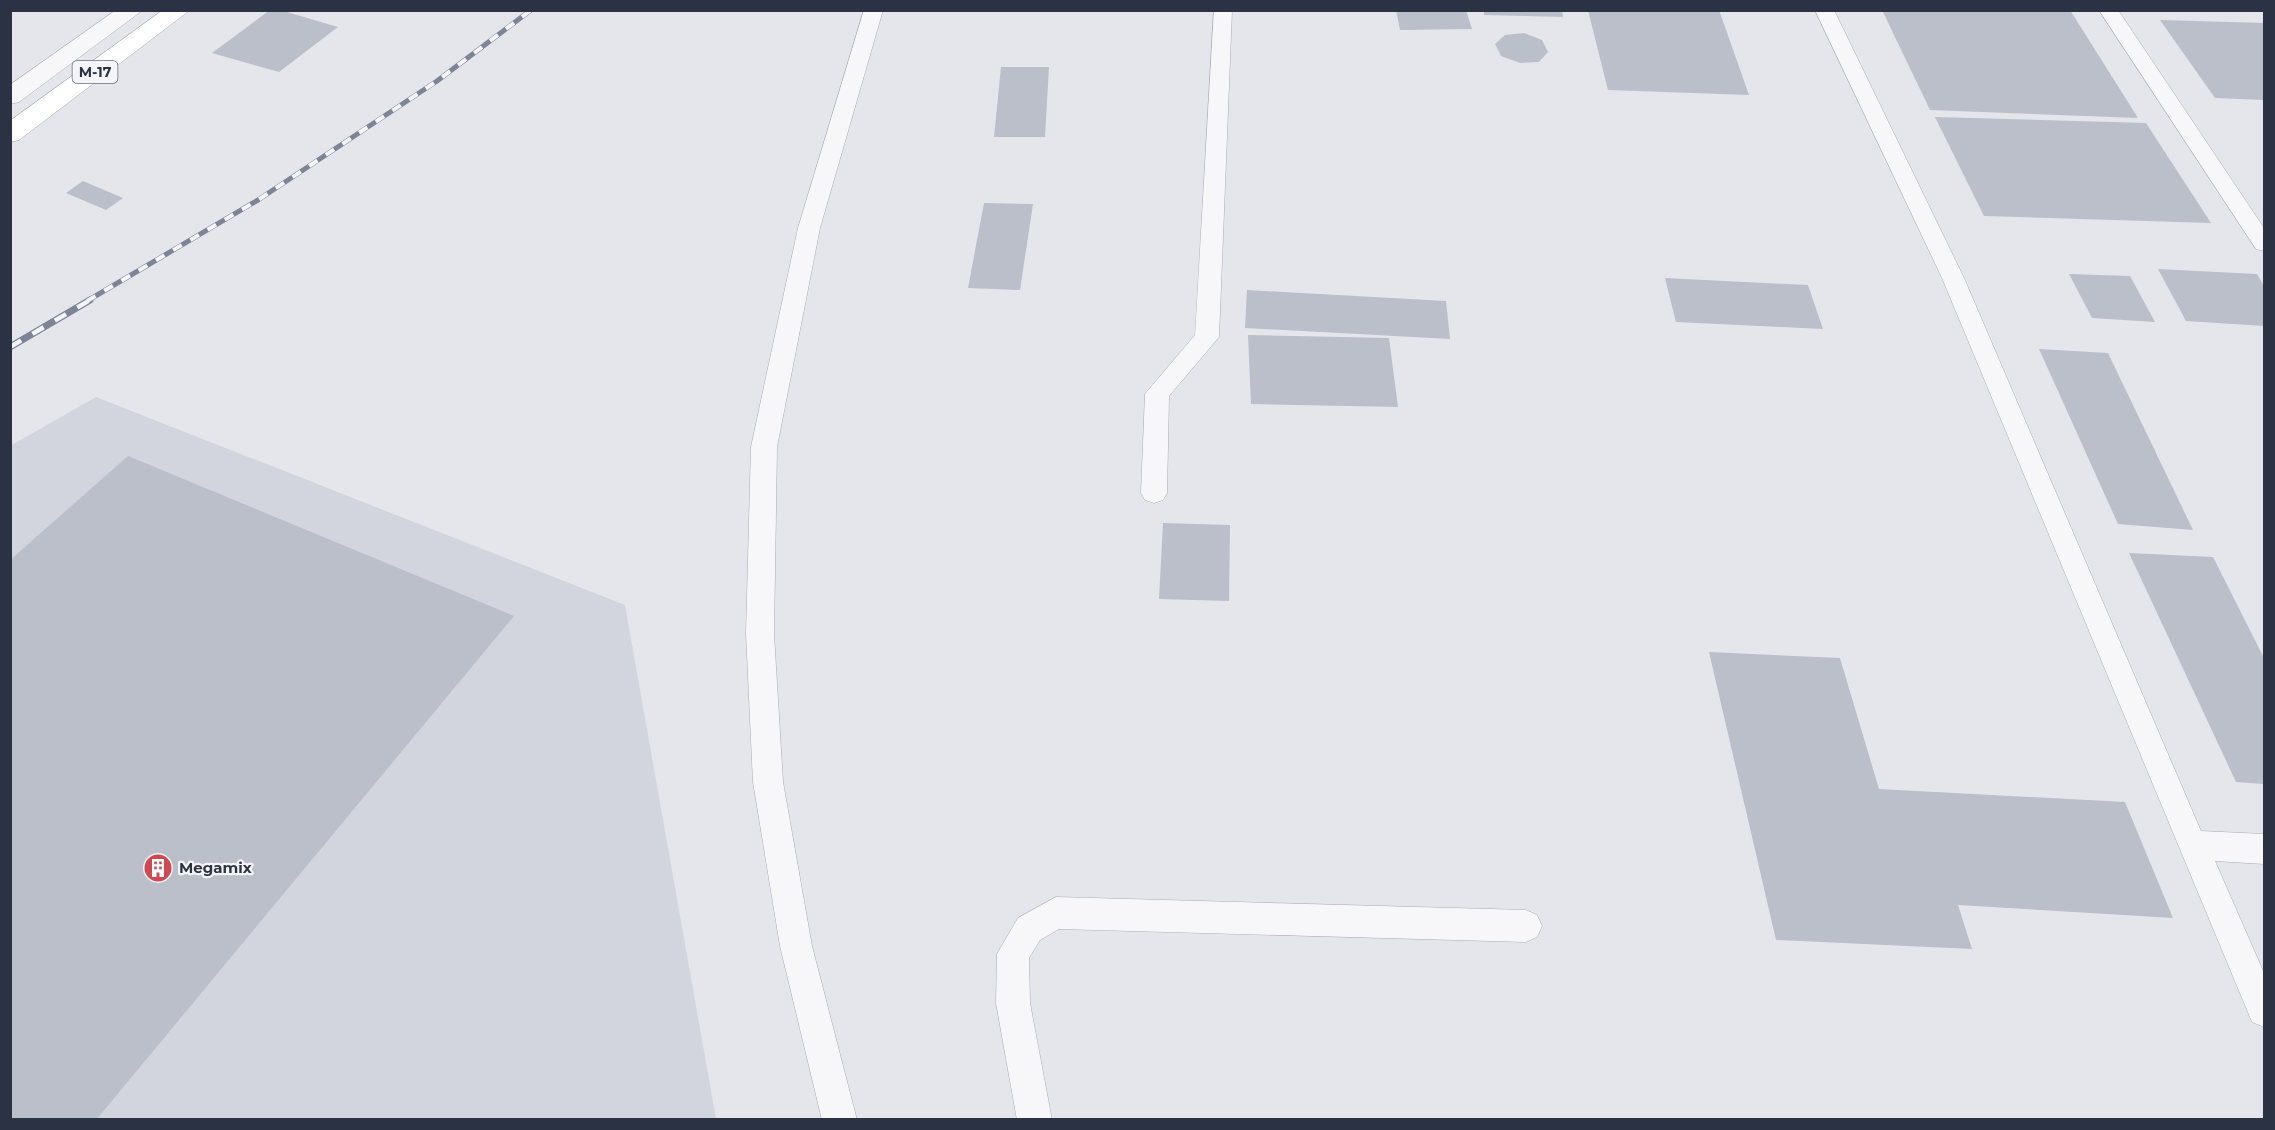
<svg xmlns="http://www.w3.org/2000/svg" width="2275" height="1130" viewBox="0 0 2275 1130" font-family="Montserrat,sans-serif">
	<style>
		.built { fill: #d2d5de }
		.building { fill: #bbbfc9 }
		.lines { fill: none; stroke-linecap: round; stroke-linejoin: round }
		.lane-casing { stroke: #a9acb6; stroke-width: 1 }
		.street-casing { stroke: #a9acb6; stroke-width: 1 }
		.primary-casing { stroke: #a3a9b8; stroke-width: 1 }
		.lane { fill: #f7f7fa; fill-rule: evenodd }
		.street { fill: #f7f7fa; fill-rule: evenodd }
		.primary { fill: #fff; fill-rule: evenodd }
		.rail-far1-casing { stroke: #7d8496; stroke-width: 5 }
		.rail-casing { stroke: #7d8496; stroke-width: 7 }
		.rail-far1 { stroke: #f4f5f9; stroke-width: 4; stroke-dasharray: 10; stroke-linecap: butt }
		.rail { stroke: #f4f5f9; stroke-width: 4.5; stroke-dasharray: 13; stroke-linecap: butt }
		.labels { text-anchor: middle; stroke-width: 4.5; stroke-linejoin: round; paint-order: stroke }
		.shield { fill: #f4f5f9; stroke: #676c7a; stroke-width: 1.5 }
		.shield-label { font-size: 14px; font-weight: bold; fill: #2b3244 }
		.poi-label { font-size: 15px; font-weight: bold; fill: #2b3244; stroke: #f4f5f9; text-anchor: start }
	</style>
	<rect width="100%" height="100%" fill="#e4e6ec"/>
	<!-- built -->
	<path class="built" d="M96,397L625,605L716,1119H11L10,446Z"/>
	<!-- building -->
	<g class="building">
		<path d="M270,10H280L338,27L279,72L212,53Z"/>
		<path d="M1396,10H1466L1472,29L1400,30Z"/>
		<path d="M1484,10H1562L1563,17L1484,15Z"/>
		<path d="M1588,10H1719L1749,95L1608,90Z"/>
		<path d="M1882,10H2070L2138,118L1930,110Z"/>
		<path d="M2160,20L2264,23V100L2215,98Z"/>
		<path d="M1524,33L1542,40L1548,52L1539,62L1520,63L1501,56L1495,44L1505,35Z"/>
		<path d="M1001,67H1049L1045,137H994Z"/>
		<path d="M1935,117L2146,123L2211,223L1984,216Z"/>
		<path d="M83,181L123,198L106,210L66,193Z"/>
		<path d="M984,203L1033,204L1020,290L968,288Z"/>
		<path d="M2158,269L2257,274L2264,286V326L2186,321Z"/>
		<path d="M2069,274L2130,276L2155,322L2092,318Z"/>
		<path d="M1665,278L1808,285L1823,329L1676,322Z"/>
		<path d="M1247,290L1446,301L1450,339L1245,328Z"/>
		<path d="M1248,335L1389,338L1398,407L1251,404Z"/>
		<path d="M2039,349L2108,353L2193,530L2118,524Z"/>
		<path d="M128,456L514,616L96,1120H10V560Z"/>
		<path d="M1163,523L1230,525L1229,601L1159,599Z"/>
		<path d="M2129,553L2213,557L2264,658V784L2236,782Z"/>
		<path d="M1709,652L1840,658L1879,789L2125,802L2173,918L1958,905L1972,949L1776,940Z"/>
	</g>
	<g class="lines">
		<!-- lane casing -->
		<g class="lane-casing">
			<g id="lane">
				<path d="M864,10H883L820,228L777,447L774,634L783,782L812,946L857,1120H822L780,946L753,782L746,634L751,447L798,228Z"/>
				<path d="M1214,10H1232L1219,337L1169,396L1167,493L1163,500L1154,503L1145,500L1141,493L1145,394L1195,335Z"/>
				<path d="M1815,10H1834L1964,278L2201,831L2264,834V864L2215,861L2264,973V1027L2252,1022L1942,278Z"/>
				<path d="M2099,10H2118L2264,228V251L2256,249Z"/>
				<path d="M1056,897L1526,910L1537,915L1542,926L1537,937L1526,942L1059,929L1040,940L1029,958L1030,1003L1052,1120H1017L996,1003L997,954L1018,918Z"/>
			</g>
		</g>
		<!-- street casing -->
		<g class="street-casing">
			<path id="street" d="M116,10H143L19,102L10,104V85Z"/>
		</g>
		<!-- primary casing -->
		<g class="primary-casing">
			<path id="primary" d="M163,10H190L19,140L10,142V121Z"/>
		</g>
		<!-- lane -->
		<use href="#lane" class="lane"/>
		<!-- street -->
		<use href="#street" class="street"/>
		<!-- primary -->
		<use href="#primary" class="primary"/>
		<!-- rail-far1 casing -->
		<g class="rail-far1-casing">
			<path id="rail-far1" d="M87,301L258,200L437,81L531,10"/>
		</g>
		<!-- rail casing -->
		<g class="rail-casing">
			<path id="rail" d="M10,347L90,300"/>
		</g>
		<!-- rail-far1 -->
		<use href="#rail-far1" class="rail-far1"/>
		<!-- rail -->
		<use href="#rail" class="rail"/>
	</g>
	<!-- icons -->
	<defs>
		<g id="building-disc" transform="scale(1.5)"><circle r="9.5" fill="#d04952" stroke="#f4f5f9"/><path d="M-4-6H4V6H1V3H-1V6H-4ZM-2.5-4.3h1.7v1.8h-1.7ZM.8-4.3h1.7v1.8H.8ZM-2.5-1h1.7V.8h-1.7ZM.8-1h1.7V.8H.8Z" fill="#fff"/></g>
	</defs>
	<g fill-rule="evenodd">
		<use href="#building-disc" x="158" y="868"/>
	</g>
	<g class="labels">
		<!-- shield labels -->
		<rect class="shield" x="72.5" y="61" width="45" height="22" rx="4.5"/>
		<g class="shield-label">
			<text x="95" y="77">M-17</text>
		</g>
		<!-- poi labels -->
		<g class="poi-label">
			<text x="179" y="873">Megamix</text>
		</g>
	</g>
	<!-- border -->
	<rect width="2275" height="1130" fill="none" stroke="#2b3244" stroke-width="24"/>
</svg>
